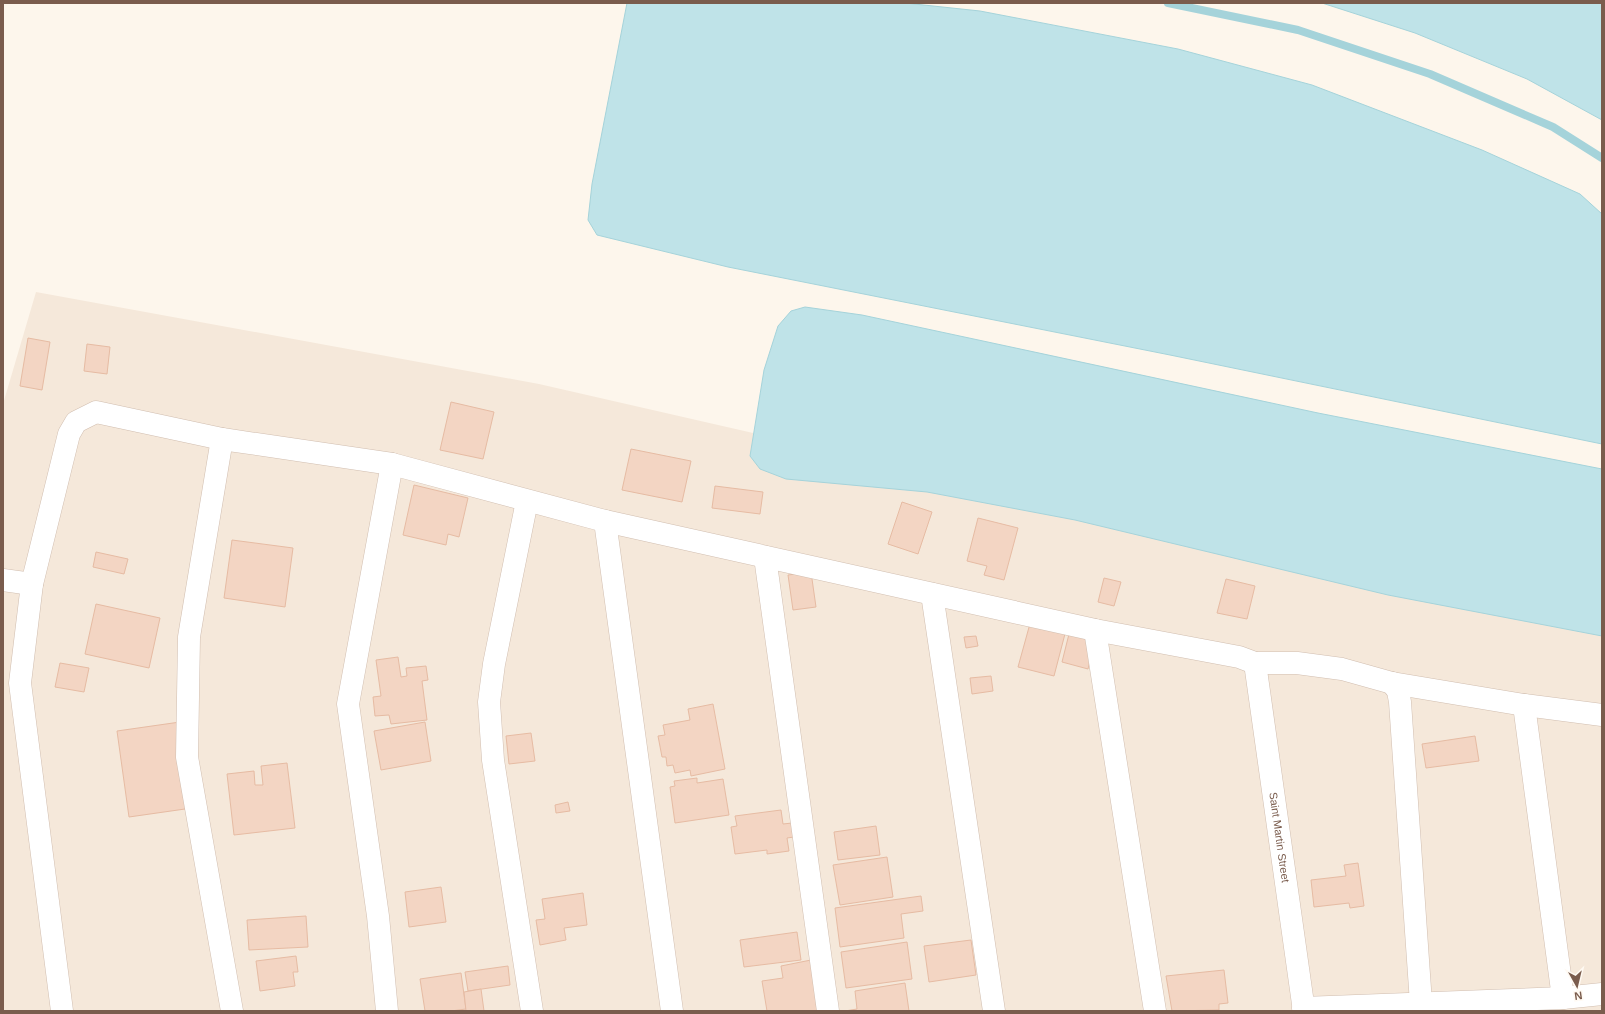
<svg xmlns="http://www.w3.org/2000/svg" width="1605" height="1014" viewBox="0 0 1605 1014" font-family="Arial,sans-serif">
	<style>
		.residential { fill: #f5e8da }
		.water { fill: #bfe3e8; stroke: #a5d3da }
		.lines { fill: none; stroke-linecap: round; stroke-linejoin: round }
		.stream { stroke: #a5d3da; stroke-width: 8 }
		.building { fill: #f3d5c3; stroke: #e6bba3 }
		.street-casing { stroke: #d1beb0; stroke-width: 23 }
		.street { stroke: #fff; stroke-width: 22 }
		.labels { text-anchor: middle; stroke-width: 3; stroke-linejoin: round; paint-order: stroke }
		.street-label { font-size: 11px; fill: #7a5c4d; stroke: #fffaf3 }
	</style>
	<rect width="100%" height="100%" fill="#fdf6ec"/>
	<!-- residential -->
	<path class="residential" d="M36,292L539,384L1230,542L1602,620V1011H3V404Z"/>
	<!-- water -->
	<g class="water">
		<path d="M627,3H905L980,11L1178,49L1312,85L1482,150L1580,194L1602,214V444L1170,355L728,267L597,235L588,220L592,184Z"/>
		<path d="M1322,3H1602V120L1527,79L1415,33Z"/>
		<path d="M805,307L862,315L1318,413L1602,469V636L1388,595L1075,520L927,492L786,479L760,469L750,456L764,370L778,326L791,311Z"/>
	</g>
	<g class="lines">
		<!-- stream -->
		<path class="stream" d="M1168,3L1298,30L1430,74L1553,127L1602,158"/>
	</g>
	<!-- building -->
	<g class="building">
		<path d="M28,338L50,342L42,390L20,386Z"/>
		<path d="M87,344L110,347L107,374L84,371Z"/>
		<path d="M451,402L494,412L483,459L440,450Z"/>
		<path d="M631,449L691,461L682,502L622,490Z"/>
		<path d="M414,485L468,498L459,537L448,534L446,545L403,535Z"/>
		<path d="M715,486L763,492L760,514L712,508Z"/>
		<path d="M902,502L932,512L918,554L888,544Z"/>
		<path d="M978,518L1018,528L1004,580L984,575L987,566L967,561Z"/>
		<path d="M232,540L293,548L285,607L224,598Z"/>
		<path d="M96,552L128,559L124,574L93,567Z"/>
		<path d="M811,572L816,607L793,610L788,575Z"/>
		<path d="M1104,578L1121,582L1114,606L1098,602Z"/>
		<path d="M1226,579L1255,586L1247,619L1217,613Z"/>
		<path d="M96,604L160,618L149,668L85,654Z"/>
		<path d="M1031,620L1066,630L1054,676L1018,667Z"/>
		<path d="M1069,634L1095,640L1088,669L1062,662Z"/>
		<path d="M976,636L978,646L966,648L964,637Z"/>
		<path d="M398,657L401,677L407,676L406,668L426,666L428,680L422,681L427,720L391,724L389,715L375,716L373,697L381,696L376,660Z"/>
		<path d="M60,663L89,668L84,692L55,687Z"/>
		<path d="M991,676L993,691L972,694L970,678Z"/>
		<path d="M713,704L725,769L691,776L690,770L675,773L673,765L667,766L666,757H662L658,736L665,735L663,725L690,720L688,709Z"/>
		<path d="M180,722L192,808L129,817L117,731Z"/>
		<path d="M425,722L431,761L381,770L374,731Z"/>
		<path d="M531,733L535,761L509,764L506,736Z"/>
		<path d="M1475,736L1479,761L1426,768L1422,744Z"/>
		<path d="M287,763L295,828L234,835L227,774L254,771L255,785H263L261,766Z"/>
		<path d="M697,778V783L723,779L729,815L675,823L670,787L675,786L674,781Z"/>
		<path d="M568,802L570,811L556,813L555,805Z"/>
		<path d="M781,810L783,824L792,823L794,837L787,838L789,851L767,854V850L735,854L731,827L737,826L735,816Z"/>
		<path d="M876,826L880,855L838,860L834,832Z"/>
		<path d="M887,857L893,897L840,905L833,865Z"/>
		<path d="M1358,863L1364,906L1350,908L1349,903L1314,907L1311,880L1346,876L1344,865Z"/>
		<path d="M441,887L446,922L409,927L405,892Z"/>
		<path d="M583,893L587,925L564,928L566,940L540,945L536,920L545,919L542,899Z"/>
		<path d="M921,896L923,911L901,914L904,938L840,947L835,908Z"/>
		<path d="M306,916L308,947L249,950L247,920Z"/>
		<path d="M797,932L801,960L744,967L740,940Z"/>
		<path d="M971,940L976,975L929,982L924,946Z"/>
		<path d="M907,942L912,979L846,988L841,952Z"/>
		<path d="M296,956L298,972H293L295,986L260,991L256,961Z"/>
		<path d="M811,960L820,1011H767L762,981L783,978L781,966Z"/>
		<path d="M508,966L510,985L468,991L465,972Z"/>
		<path d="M1224,970L1228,1003L1219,1004V1010L1172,1011L1166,976Z"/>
		<path d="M461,973L466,1009L451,1011H425L420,979Z"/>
		<path d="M905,983L909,1011H845L857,1009L855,991Z"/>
		<path d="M481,989L484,1011H466L464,992Z"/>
	</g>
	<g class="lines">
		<!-- street casing -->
		<g class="street-casing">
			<g id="street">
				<path d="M222,439L189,637L187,757L232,1011"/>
				<path d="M527,501L494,664L489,702L493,760L532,1011"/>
				<path d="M605,521L672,1011"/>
				<path d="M765,557L828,1011"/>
				<path d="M3,580L32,584"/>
				<path d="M932,594L994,1011"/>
				<path d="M1095,630L1155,1011"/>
				<path id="s1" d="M1255,663L1304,1011"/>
				<path d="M1392,683L1398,691L1400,702L1421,1003"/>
				<path d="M1524,705L1563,998"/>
				<path d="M1303,1008L1563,998L1602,994"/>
				<path d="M62,1011L20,683L32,584L69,434L76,422L96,412L222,439L392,464L605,521L1095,630L1239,657L1255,663H1297L1342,669L1392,683L1524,705L1602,715"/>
				<path d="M387,1011L378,916L348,704L392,464"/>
			</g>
		</g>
		<!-- street -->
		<use href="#street" class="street"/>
	</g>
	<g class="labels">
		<!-- street labels -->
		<g class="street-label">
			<text dy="4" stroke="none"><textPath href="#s1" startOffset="176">Saint Martin Street</textPath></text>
		</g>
	</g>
	<!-- border -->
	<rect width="1605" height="1014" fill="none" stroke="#7a5c4d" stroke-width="8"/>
	<!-- north arrow -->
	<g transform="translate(1577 986) rotate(172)" stroke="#fffaf3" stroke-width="3" paint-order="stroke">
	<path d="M0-3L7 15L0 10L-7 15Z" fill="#7a5c4d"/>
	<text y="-6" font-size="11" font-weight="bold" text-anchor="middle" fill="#7a5c4d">N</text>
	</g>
</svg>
